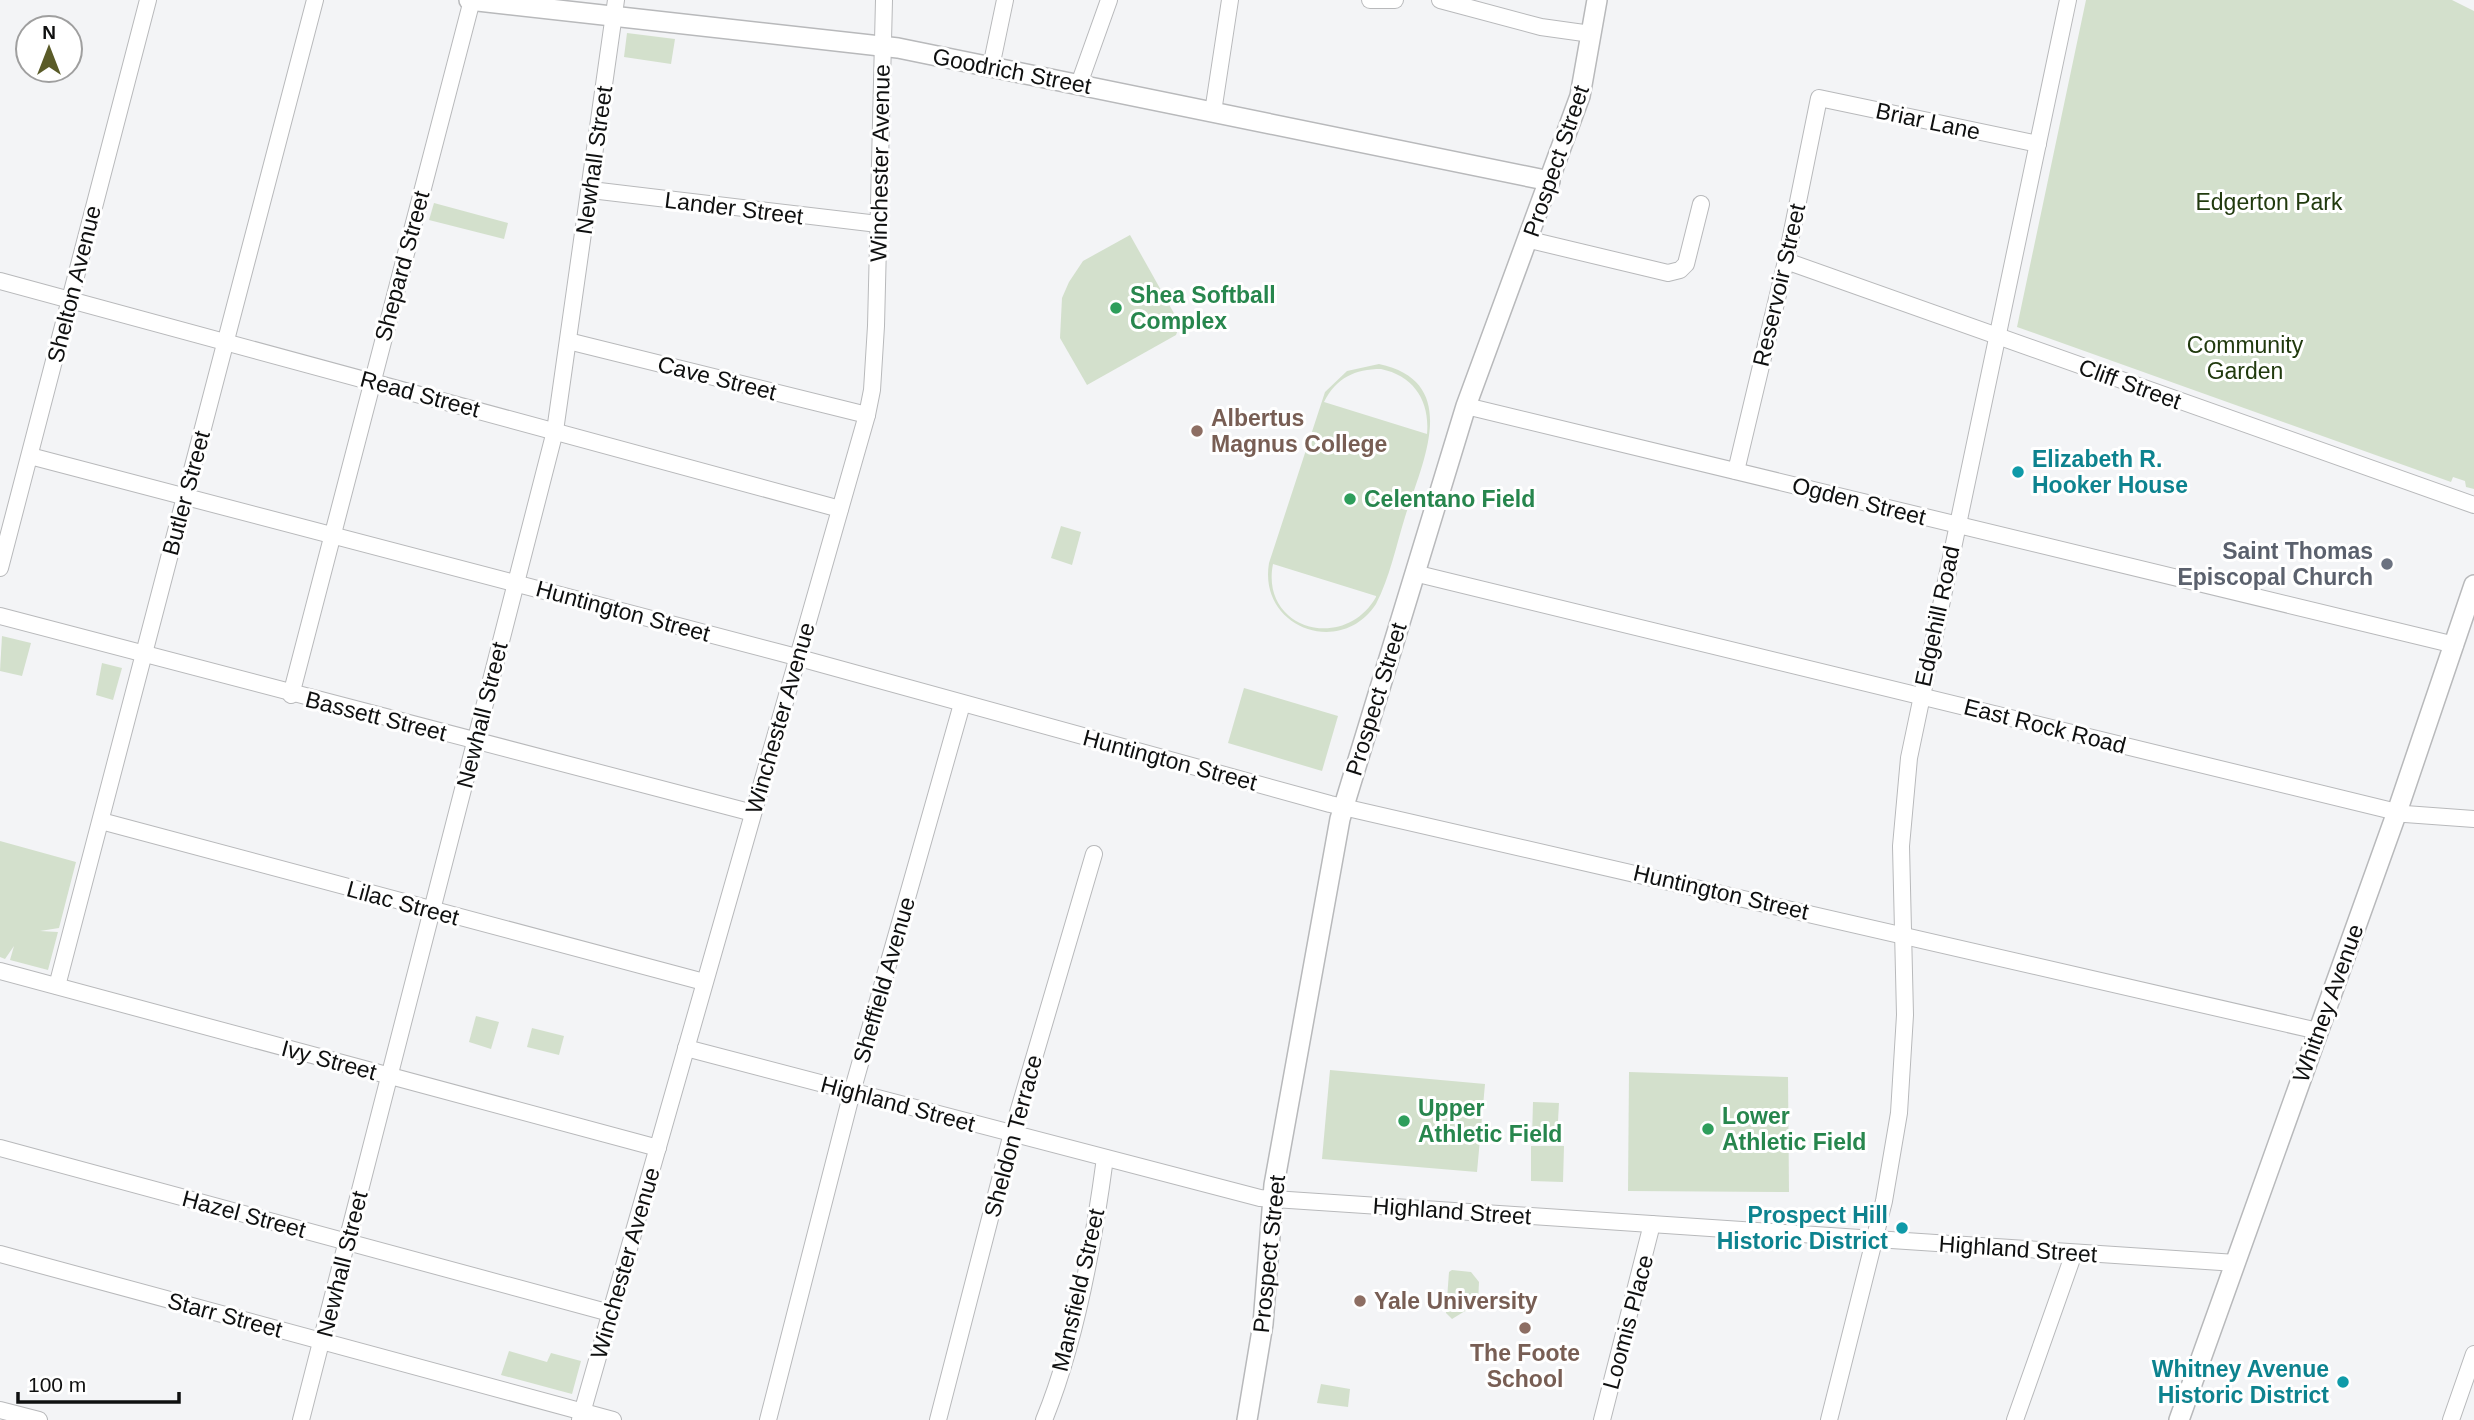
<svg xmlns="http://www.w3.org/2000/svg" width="2474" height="1420" viewBox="0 0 2474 1420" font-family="Arial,sans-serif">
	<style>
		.green { fill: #d3e0cc; fill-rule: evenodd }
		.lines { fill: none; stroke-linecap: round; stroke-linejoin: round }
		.minor-casing { stroke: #b8b9bb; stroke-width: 18 }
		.major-casing { stroke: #b8b9bb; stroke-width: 22 }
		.minor { stroke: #fff; stroke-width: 16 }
		.major { stroke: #fff; stroke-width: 19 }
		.leisure-dot { fill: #2e9e5b; stroke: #fff; stroke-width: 2.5 }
		.education-dot { fill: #8d6e63; stroke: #fff; stroke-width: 2.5 }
		.culture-dot { fill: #0f9aa8; stroke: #fff; stroke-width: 2.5 }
		.worship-dot { fill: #6b7280; stroke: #fff; stroke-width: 2.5 }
		.labels { text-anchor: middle; stroke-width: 6; stroke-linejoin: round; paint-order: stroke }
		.street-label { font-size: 23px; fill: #0f1010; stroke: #fff }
		.park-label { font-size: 23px; fill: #213a0e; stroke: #fff }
		.leisure-label { font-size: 23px; font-weight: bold; fill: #27864d; stroke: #fff; text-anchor: start }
		.education-label { font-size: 23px; font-weight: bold; fill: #785e54; stroke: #fff; text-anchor: start }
		.culture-label { font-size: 23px; font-weight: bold; fill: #0d838f; stroke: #fff; text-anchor: end }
		.worship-label { font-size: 23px; font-weight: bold; fill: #5b616d; stroke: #fff; text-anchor: end }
	</style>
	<rect width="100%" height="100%" fill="#f3f4f6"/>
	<!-- green -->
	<g class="green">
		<path d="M2086,0H2452L2474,11V489L2466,487L2465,481L2453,477L2451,482L2017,327Z"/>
		<path d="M627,33L675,39L671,64L624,57Z"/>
		<path d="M434,203L508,223L504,239L429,220Z"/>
		<path d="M1130,235L1180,324L1176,335L1087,385L1060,338L1062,298L1069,282L1083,261Z"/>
		<path d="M1379,364C1463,382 1422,463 1405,517C1396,546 1390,577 1376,604C1341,658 1258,628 1269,563L1325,392L1347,371ZM1381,369C1414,376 1430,401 1427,434L1324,402C1336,378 1355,369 1381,369ZM1273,564L1376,596V597C1344,653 1260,629 1273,564Z"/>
		<path d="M1061,526L1081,532L1072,565L1051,558Z"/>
		<path d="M2,636L31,643L22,676L0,671Z"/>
		<path d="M102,663L122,668L113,700L96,695Z"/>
		<path d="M1244,688L1338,716L1322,771L1228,743Z"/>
		<path d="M0,841L76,862L59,928L40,931L58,932L48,970L10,960L14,946L5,959L0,957Z"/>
		<path d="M476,1016L499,1022L491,1049L469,1042Z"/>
		<path d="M532,1028L564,1036L559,1055L527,1047Z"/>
		<path d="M1330,1070L1485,1084L1477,1172L1322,1159Z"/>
		<path d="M1629,1072L1788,1077L1789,1192L1628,1191Z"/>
		<path d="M1533,1102L1559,1103L1557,1139L1532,1138Z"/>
		<path d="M1531,1146H1564L1563,1182L1531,1181Z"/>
		<path d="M1452,1270L1471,1272L1479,1282L1478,1303L1452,1319L1446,1313L1449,1272Z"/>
		<path d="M509,1351L547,1362L551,1353L581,1361L572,1394L501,1375Z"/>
		<path d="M1321,1384L1350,1389L1348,1407L1317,1403Z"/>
	</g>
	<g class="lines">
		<!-- minor casing -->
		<g class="minor-casing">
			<g id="minor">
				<path d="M1370,0H1395"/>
				<path d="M1440,0L1541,27L1591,34"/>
				<path d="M991,67L1005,0"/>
				<path d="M1079,84L1109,0"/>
				<path d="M1213,112L1230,0"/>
				<path d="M591,190L878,224"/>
				<path d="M1530,240L1668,273L1680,270L1686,264L1701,204"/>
				<path d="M1786,261L2474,505"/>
				<path d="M0,281L840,509"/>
				<path d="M568,341L867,415"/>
				<path d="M1466,406L2455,645"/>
				<path d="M30,456L785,654L1330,804L2318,1031"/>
				<path d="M1736,471L1786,261L1819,98L2038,144"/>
				<path d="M0,568L148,0"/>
				<path d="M1414,573L2405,814L2474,819"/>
				<path d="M0,616L753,813"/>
				<path d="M291,695L472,0"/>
				<path d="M101,821L704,982"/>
				<path d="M0,971L658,1148"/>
				<path d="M57,986L315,0"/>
				<path d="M686,1048L1260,1198L2236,1263"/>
				<path d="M0,1148L610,1313"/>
				<path d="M0,1254L613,1420"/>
				<path d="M0,1410L39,1420"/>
				<path d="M301,1420L555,431L616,0"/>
				<path d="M580,1420L867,415L872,390L876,326L884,0"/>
				<path d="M768,1420L852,1092L962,704"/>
				<path d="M938,1420L1012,1133L1094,854"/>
				<path d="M1044,1420C1076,1342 1094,1241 1105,1158"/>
				<path d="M1602,1420L1652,1224"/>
				<path d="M1829,1420L1884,1201L1899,1113L1905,1015L1901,846L1909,758L2068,0"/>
				<path d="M2015,1420L2074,1253"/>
				<path d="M2451,1420L2474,1354"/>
			</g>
		</g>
		<!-- major casing -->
		<g class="major-casing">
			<g id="major">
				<path d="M469,0L898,48L1550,181"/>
				<path d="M1247,1420L1263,1324L1274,1185L1340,819L1466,406L1580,96L1597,0"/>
				<path d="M2179,1420L2397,812L2474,585"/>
			</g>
		</g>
		<!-- minor -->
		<use href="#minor" class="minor"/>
		<!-- major -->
		<use href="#major" class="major"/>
	</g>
	<!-- markers -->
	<g class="leisure-dot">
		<circle cx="1116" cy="308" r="7"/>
		<circle cx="1350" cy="499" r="7"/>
		<circle cx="1404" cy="1121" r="7"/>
		<circle cx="1708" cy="1129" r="7"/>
	</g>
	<g class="education-dot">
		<circle cx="1197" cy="431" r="7"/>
		<circle cx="1360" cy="1301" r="7"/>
		<circle cx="1525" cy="1328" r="7"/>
	</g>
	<g class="culture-dot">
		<circle cx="2018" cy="472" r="7"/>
		<circle cx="1902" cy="1228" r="7"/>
		<circle cx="2343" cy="1382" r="7"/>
	</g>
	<circle class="worship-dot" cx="2387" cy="564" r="7"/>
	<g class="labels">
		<!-- street labels -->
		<g class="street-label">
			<text transform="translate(1012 71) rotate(11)" y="8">Goodrich Street</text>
			<text transform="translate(1928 121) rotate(12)" y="8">Briar Lane</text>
			<text transform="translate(594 160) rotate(-82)" y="8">Newhall Street</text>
			<text transform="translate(1556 161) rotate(-71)" y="8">Prospect Street</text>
			<text transform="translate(880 163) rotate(-89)" y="8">Winchester Avenue</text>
			<text transform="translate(734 208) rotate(7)" y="8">Lander Street</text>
			<text transform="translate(402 266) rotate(-75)" y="8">Shepard Street</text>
			<text transform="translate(74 284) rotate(-76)" y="8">Shelton Avenue</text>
			<text transform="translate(1779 285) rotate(-77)" y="8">Reservoir Street</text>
			<text transform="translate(717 378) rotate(14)" y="8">Cave Street</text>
			<text transform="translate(2130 384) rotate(20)" y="8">Cliff Street</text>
			<text transform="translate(420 394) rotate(15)" y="8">Read Street</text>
			<text transform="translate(186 493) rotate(-75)" y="8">Butler Street</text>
			<text transform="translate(1859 501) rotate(14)" y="8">Ogden Street</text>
			<text transform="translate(623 611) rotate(15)" y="8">Huntington Street</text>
			<text transform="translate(1937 616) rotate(-78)" y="8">Edgehill Road</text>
			<text transform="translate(1376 699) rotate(-73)" y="8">Prospect Street</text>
			<text transform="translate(482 715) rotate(-76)" y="8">Newhall Street</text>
			<text transform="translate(376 716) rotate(14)" y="8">Bassett Street</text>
			<text transform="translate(780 718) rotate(-74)" y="8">Winchester Avenue</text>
			<text transform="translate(2045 726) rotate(14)" y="8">East Rock Road</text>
			<text transform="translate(1170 760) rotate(15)" y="8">Huntington Street</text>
			<text transform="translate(1721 892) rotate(13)" y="8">Huntington Street</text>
			<text transform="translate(403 903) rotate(15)" y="8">Lilac Street</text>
			<text transform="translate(884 980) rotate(-74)" y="8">Sheffield Avenue</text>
			<text transform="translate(2328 1003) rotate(-70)" y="8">Whitney Avenue</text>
			<text transform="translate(329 1060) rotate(15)" y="8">Ivy Street</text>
			<text transform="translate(898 1104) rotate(15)" y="8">Highland Street</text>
			<text transform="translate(1013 1136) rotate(-75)" y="8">Sheldon Terrace</text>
			<text transform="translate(1452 1211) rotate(4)" y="8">Highland Street</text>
			<text transform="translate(244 1214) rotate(15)" y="8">Hazel Street</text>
			<text transform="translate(2018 1249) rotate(4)" y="8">Highland Street</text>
			<text transform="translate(1269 1254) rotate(-84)" y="8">Prospect Street</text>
			<text transform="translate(625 1263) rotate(-74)" y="8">Winchester Avenue</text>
			<text transform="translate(342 1264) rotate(-76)" y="8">Newhall Street</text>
			<text transform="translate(1078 1290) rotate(-77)" y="8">Mansfield Street</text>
			<text transform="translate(225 1315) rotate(15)" y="8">Starr Street</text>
			<text transform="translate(1628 1322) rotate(-75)" y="8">Loomis Place</text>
		</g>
		<!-- park labels -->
		<g class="park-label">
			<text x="2269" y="210">Edgerton Park</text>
			<text x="2245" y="353">Community<tspan x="2245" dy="26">Garden</tspan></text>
		</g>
		<!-- leisure labels -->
		<g class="leisure-label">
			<text x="1130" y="303">Shea Softball<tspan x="1130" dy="26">Complex</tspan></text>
			<text x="1364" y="507">Celentano Field</text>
			<text x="1418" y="1116">Upper<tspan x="1418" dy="26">Athletic Field</tspan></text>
			<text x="1722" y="1124">Lower<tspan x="1722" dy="26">Athletic Field</tspan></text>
		</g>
		<!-- education labels -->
		<g class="education-label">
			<text x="1211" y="426">Albertus<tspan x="1211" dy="26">Magnus College</tspan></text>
			<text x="1374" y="1309">Yale University</text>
			<text x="1525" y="1361" text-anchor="middle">The Foote<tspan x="1525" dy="26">School</tspan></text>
		</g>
		<!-- culture labels -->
		<g class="culture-label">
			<text x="2032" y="467" text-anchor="start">Elizabeth R.<tspan x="2032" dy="26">Hooker House</tspan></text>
			<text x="1888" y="1223">Prospect Hill<tspan x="1888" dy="26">Historic District</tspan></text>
			<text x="2329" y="1377">Whitney Avenue<tspan x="2329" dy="26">Historic District</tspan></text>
		</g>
		<!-- worship labels -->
		<g class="worship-label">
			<text x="2373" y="559">Saint Thomas<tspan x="2373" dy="26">Episcopal Church</tspan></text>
		</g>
	</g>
	<!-- north arrow -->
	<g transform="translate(49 49)"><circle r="33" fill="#ffffff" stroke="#9f9f9f" stroke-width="2"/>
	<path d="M0-5L12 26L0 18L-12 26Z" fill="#5a5b28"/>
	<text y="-10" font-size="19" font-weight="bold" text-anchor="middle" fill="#0f1010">N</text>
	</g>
	<!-- scale -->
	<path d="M18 1392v10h161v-10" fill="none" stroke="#0f1010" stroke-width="3.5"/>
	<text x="28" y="1392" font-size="21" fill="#0f1010" stroke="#ffffff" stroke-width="5" paint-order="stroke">100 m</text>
</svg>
